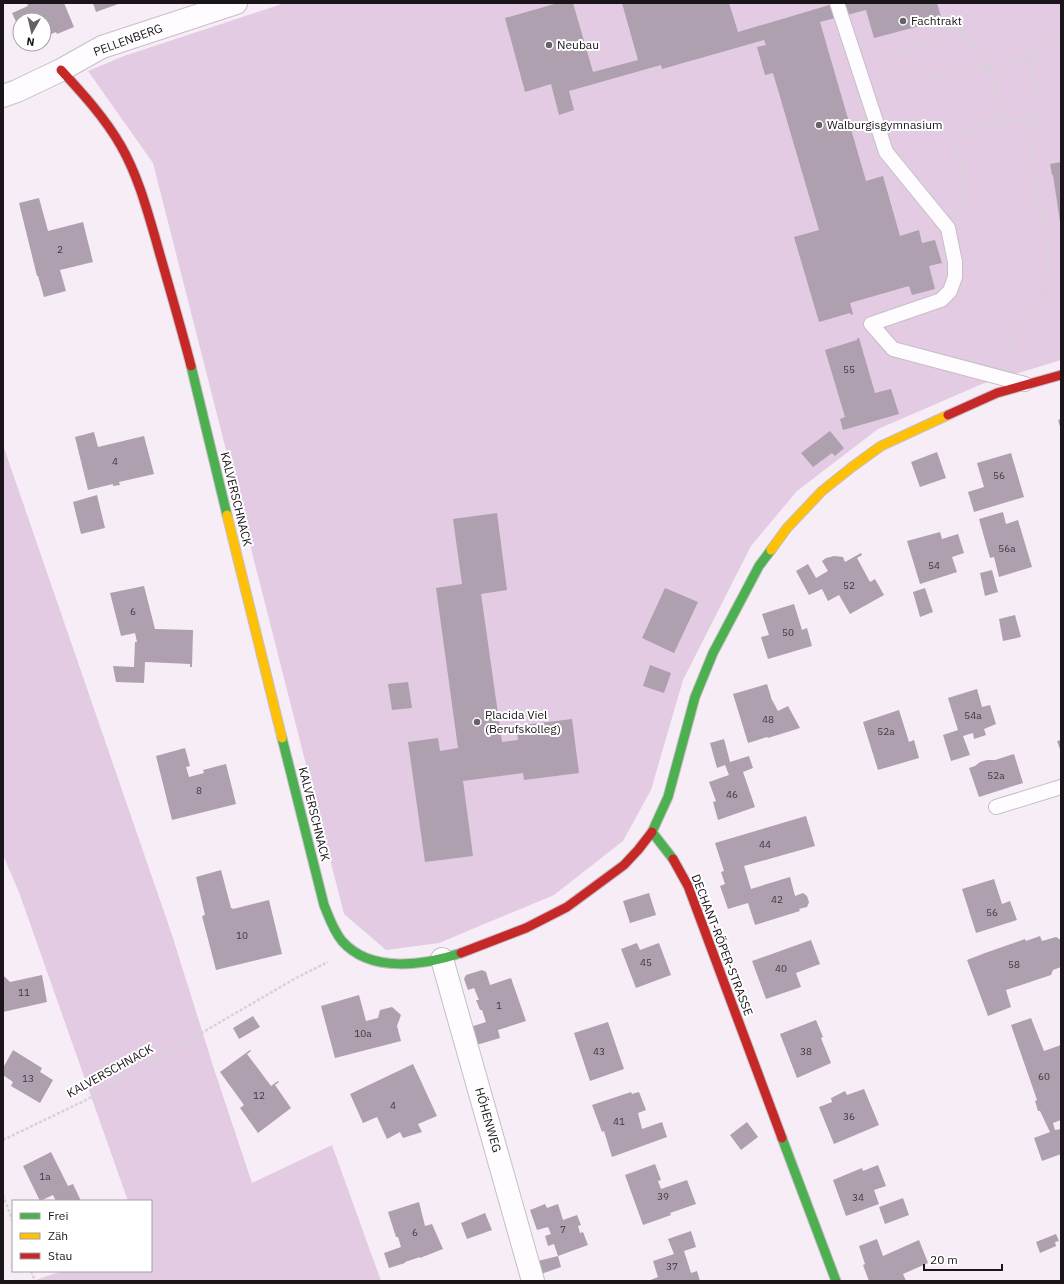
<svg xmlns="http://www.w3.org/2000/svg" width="1064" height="1284" viewBox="0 0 1064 1284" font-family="'IBM Plex Sans',sans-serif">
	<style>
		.green { fill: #e2cbe3 }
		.building { fill: #aea0ae }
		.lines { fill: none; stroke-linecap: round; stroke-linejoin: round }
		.lane-casing { stroke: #c6bfc6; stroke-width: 16 }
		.street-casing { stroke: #c6bfc6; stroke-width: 24 }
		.fast-casing { stroke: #c6bfc6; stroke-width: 11 }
		.slow-casing { stroke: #c6bfc6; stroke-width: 11 }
		.jam-casing { stroke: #c6bfc6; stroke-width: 11 }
		.path { stroke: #d6d3d6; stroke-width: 2.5; stroke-dasharray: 3 2; stroke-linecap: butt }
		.lane { stroke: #fefcfe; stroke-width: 14 }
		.street { stroke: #fefcfe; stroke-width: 22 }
		.fast { stroke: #4caf50; stroke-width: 9 }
		.slow { stroke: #ffc107; stroke-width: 9 }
		.jam { stroke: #c62828; stroke-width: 9 }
		.poi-dot { fill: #686168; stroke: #fff; stroke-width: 1.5 }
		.labels { text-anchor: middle; stroke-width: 4; stroke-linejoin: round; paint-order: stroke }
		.number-label { font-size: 10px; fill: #403840 }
		.poi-label { font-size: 12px; fill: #1b151b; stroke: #fff; text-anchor: start }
		.street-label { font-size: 12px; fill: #1b151b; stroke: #fff }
	</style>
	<rect width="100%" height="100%" fill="#f7edf7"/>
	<!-- green -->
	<g class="green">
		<path d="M285,3H1061V360L982,384L878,429L797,491L751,546L683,680L651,790L623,841L554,895L439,943L386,950L344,914L153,163L88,71L124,56Z"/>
		<path d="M3,445L172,935L214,1069L252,1183L332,1145L381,1281H33L62,1271H151V1201H128L20,895L3,855Z"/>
	</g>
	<!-- building -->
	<g class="building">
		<path d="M27,3H64L74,27L57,34L56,32L44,37V20H20V30L12,13L28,6Z"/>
		<path d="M93,3H121L96,12Z"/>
		<path d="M558,3H573L593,72L638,60L622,3H729L738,32L836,3H937L942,20L874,38L866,10L820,22L866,181L883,176L900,236L919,230L922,243L935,240L942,263L929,266L935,289L912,295L909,286L850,303L853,314L851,315L850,313L819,322L794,237L819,230L773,73L765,75L757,47L766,45L764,40L662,69L661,65L569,91L574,110L559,115L551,84L525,92L505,18Z"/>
		<path d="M26,44H37L28,48Z"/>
		<path d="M1061,162V222H1060L1053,175H1052L1050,164Z"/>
		<path d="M39,198L48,231L83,222L93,262L60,270L66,291L44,297L38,276H37L19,203Z"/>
		<path d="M857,338H859L875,393L891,389L899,414L843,430L840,419L845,417L825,350L857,340Z"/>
		<path d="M1061,419V430L1058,420Z"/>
		<path d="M830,431L844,448L835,456L832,453L813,467L801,453Z"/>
		<path d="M94,432L98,447L144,436L154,474L119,482L120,485L113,486V484L88,490L75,437Z"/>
		<path d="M937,452L946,478L920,487L911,462Z"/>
		<path d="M1011,453L1024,497L974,512L968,492L984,487L977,463Z"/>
		<path d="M97,495L105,528L81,534L73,502Z"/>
		<path d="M1003,512L1006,524L1018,520L1032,567L999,577L994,557L990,558L979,519Z"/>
		<path d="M497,513L507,590L481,594L502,742L518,740L516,726L572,719L579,773L524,780L523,773L463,781L473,856L425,862L408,742L438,738L440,751L458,748L436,588L462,584L453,519Z"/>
		<path d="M940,532L942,539L958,534L964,553L952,557L957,572L920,584L907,541Z"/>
		<path d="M861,553L862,555L857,558L870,582L875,579L884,595L850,614L839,595L828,601L822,589L809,595L796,571L808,564L816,578L828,571L822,561L826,558L834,556L843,557L845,562Z"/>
		<path d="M992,570L998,592L985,596L980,573Z"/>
		<path d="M144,586L155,629L193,630L192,667H190V664L145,662L144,683L116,682L113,666L134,667L135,642H137L135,633L121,636L110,593Z"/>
		<path d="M665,588L698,602L674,653L642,638Z"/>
		<path d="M925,588L933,612L920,617L913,592Z"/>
		<path d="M794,604L802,630L807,628L812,646L768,659L761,637L769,635L762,614Z"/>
		<path d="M1015,615L1021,637L1003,641L999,619Z"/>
		<path d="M650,665L671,673L664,693L643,686Z"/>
		<path d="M408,682L412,708L392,710L388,684Z"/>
		<path d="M767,684L771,697V698L778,711L788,706L800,728L768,738L767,737L748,743L733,694Z"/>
		<path d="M977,689L982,707L990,705L996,724L984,729L986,735L974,739L973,733L963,736L970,755L951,761L943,735L958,730L948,698Z"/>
		<path d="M899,710L909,742L914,740L919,758L878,770L863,722Z"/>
		<path d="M724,739L730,762L749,756L753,768L743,772L755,807L718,820L713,802L716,801L709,782L729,775L725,765L717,768L710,743Z"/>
		<path d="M1061,740V752L1057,741Z"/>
		<path d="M185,748L190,766L186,767L189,777L204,773L203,770L226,764L236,804L172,820L156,756Z"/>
		<path d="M1014,754L1023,783L979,797L969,768L975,766L980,762L987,760H995Z"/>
		<path d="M806,816L815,846L744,866L751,889L790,877L795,896L803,893L807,896L809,902L807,907L799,909L800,911L755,925L748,903L728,909L720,886L725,884L721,872L724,871L715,843Z"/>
		<path d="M221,870L231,908H232L233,909L269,900L282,954L216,970L202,916L205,915L196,877Z"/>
		<path d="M994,879L1002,904L1010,901L1017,920L976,933L962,889Z"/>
		<path d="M649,893L656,915L630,923L623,901Z"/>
		<path d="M1040,936L1042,941L1056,937L1061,940V967L1053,970L1051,975L1006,990L1011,1007L988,1016L967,960L985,953L1025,939L1026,941Z"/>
		<path d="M811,940L820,964L796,973L801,987L766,999L752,961Z"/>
		<path d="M637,943L640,950L659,943L671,975L636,988L621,949Z"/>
		<path d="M482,970L486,972L490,985L511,978L526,1021L498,1030L500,1038L473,1046L467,1028L486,1022L482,1010H480L476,1000H479L474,988L468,990L464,979L466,975Z"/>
		<path d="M3,975L10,982L42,975L47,1002L3,1012Z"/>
		<path d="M359,995L366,1021L378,1018L380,1010L392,1007L401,1015L397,1026L401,1041L335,1058L321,1006Z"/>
		<path d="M253,1016L260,1027L239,1039L233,1028Z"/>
		<path d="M1031,1018L1044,1051L1061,1045V1120L1053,1123L1055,1130L1061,1129V1154L1042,1161L1034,1138L1050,1132L1040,1111H1038L1035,1101L1037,1100L1011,1025Z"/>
		<path d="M816,1020L823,1037L821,1038L831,1063L797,1078L780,1034Z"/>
		<path d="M608,1022L624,1069L590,1081L574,1033Z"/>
		<path d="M13,1050L42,1068L40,1072L53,1080L40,1103L11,1086L13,1082L3,1075V1068Z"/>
		<path d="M250,1050L251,1051L247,1054L271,1086L278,1081L279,1082L275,1085L291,1108L258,1133L240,1108L244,1105L220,1072Z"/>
		<path d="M413,1064L437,1116L418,1124L422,1132L403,1138L400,1132L387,1139L377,1117L363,1123L350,1094Z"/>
		<path d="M864,1089L879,1125L834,1144L819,1107L832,1102L831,1098L845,1091L847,1095Z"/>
		<path d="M631,1092L632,1094L639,1092L646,1110L638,1113L642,1129L662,1122L667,1137L612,1157L604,1131L602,1132L592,1105Z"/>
		<path d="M747,1122L758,1137L741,1150L730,1135Z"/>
		<path d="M51,1152L68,1186L73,1184L81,1201H56L53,1195L40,1201L23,1166Z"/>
		<path d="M655,1164L661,1180L658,1181L661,1189L687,1180L696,1204L670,1213L671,1215L643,1225L625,1175Z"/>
		<path d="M878,1165L886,1186L874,1190L879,1204L846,1216L833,1180L862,1168L863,1171Z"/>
		<path d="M903,1198L909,1215L885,1224L879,1207Z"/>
		<path d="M419,1202L425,1226L432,1224L443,1249L420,1258V1257L405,1262V1263L389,1268L384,1253L401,1247L398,1237H396L388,1212Z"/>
		<path d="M545,1204L547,1208L558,1204L563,1220L577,1215L581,1225L578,1226L580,1233L583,1232L588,1245L558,1256L561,1267L541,1274L538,1261L558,1256L554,1244L548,1246L545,1236L551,1234L548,1227L537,1230L530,1210Z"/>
		<path d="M485,1213L492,1230L467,1239L461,1223Z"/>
		<path d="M691,1231L696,1247L684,1251L691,1273L697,1271L700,1281H648L658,1277L653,1261L674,1254L668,1239Z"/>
		<path d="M1056,1234L1059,1241L1055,1242L1056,1246L1040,1253L1036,1242Z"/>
		<path d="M877,1239L883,1256L919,1240L928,1263L903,1274L906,1281H869L863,1265L865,1264L859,1246Z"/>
	</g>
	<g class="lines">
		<!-- lane casing -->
		<g class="lane-casing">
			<g id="lane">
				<path d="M837,3L886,152L948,228L955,262V277L950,291L941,300L871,324L893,349L1025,384"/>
				<path d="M996,807L1061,787"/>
			</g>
		</g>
		<!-- street casing -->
		<g class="street-casing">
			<g id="street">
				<path d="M3,96L17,91L61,70L102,47L236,3"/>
				<path d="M442,959L533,1281"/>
			</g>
		</g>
		<!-- fast casing -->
		<g class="fast-casing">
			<g id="fast">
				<path d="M191,366L227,515"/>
				<path d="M282,738L324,905C329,917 333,930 342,941C371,974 425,965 461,953"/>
				<path d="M673,859L652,832L668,797L695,697L713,653L759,566L771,550"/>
				<path d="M782,1138L836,1281"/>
			</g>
		</g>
		<!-- slow casing -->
		<g class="slow-casing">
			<g id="slow">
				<path d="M227,515L282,738"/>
				<path d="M771,550L787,528L822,491L852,467L881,446L948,415"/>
			</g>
		</g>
		<!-- jam casing -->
		<g class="jam-casing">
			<g id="jam">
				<path d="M61,70C83,94 105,118 121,146C137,174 146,206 155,237C167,280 180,323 191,366"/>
				<path d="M948,415L997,393L1061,375"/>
				<path d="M673,859L688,886L782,1138"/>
				<path d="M461,953L526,928L567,907L624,865L638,850L652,832"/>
			</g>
		</g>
		<!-- path -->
		<g class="path">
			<path d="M876,61L930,40L943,29L954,27L970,40L990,66L1030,58L1036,45L1061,34"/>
			<path d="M881,75L933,74L939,77L966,70L990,66L1001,123L1027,118L1052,281L1003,358"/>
			<path d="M1027,118L1042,115L1030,58"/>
			<path d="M959,210L964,195V187L958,139C965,127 988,126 1001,123"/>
			<path d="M3,1140L88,1099L296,978L328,962"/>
			<path d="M3,1195L13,1222"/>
			<path d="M31,1271L35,1281"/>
		</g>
		<!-- lane -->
		<use href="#lane" class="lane"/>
		<!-- street -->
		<use href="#street" class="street"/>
		<!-- fast -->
		<use href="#fast" class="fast"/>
		<!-- slow -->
		<use href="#slow" class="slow"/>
		<!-- jam -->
		<use href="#jam" class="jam"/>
	</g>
	<!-- markers -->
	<g class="poi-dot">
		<circle cx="903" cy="21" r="4"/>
		<circle cx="549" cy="45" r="4"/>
		<circle cx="819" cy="125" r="4"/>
		<circle cx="477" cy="722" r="4"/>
	</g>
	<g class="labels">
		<!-- number labels -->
		<g class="number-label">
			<text x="60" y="253">2</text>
			<text x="849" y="373">55</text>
			<text x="115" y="465">4</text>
			<text x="999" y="479">56</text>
			<text x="1007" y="552">56a</text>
			<text x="934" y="569">54</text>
			<text x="849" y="589">52</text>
			<text x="133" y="615">6</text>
			<text x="788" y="636">50</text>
			<text x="973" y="719">54a</text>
			<text x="768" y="723">48</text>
			<text x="886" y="735">52a</text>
			<text x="996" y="779">52a</text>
			<text x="199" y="794">8</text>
			<text x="732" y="798">46</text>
			<text x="765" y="848">44</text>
			<text x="777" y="903">42</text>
			<text x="992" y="916">56</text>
			<text x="242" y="939">10</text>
			<text x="646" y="966">45</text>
			<text x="1014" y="968">58</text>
			<text x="781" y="972">40</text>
			<text x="24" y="996">11</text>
			<text x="499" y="1009">1</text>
			<text x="363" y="1037">10a</text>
			<text x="599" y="1055">43</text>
			<text x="806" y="1055">38</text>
			<text x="1044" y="1080">60</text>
			<text x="28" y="1082">13</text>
			<text x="259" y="1099">12</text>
			<text x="393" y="1109">4</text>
			<text x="849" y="1120">36</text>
			<text x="619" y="1125">41</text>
			<text x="45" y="1180">1a</text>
			<text x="663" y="1200">39</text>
			<text x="858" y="1201">34</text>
			<text x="563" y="1233">7</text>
			<text x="415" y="1236">6</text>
			<text x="672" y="1270">37</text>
		</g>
		<!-- poi labels -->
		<g class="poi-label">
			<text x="911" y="25">Fachtrakt</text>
			<text x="557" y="49">Neubau</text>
			<text x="827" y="129">Walburgisgymnasium</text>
			<text x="485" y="719">Placida Viel<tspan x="485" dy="14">(Berufskolleg)</tspan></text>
		</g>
		<!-- street labels -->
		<g class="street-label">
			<text transform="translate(128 40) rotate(-20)" y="4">PELLENBERG</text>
			<text transform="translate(236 499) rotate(76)" y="4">KALVERSCHNACK</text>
			<text transform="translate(314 814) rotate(76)" y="4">KALVERSCHNACK</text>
			<text transform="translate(722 945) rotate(69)" y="4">DECHANT-RÖPER-STRASSE</text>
			<text transform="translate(110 1071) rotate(-29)" y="4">KALVERSCHNACK</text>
			<text transform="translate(488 1120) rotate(74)" y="4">HÖHENWEG</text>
		</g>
	</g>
	<!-- border -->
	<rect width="1064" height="1284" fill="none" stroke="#1b151b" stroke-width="8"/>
	<!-- legend -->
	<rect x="12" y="1200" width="140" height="72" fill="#ffffff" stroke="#a4a1a4"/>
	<rect x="20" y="1213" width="20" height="6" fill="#4caf50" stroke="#a4a1a4"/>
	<text x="48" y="1220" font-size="12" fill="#1b151b">Frei</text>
	<rect x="20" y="1233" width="20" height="6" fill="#ffc107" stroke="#a4a1a4"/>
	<text x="48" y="1240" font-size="12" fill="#1b151b">Zäh</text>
	<rect x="20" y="1253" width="20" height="6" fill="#c62828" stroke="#a4a1a4"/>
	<text x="48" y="1260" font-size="12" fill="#1b151b">Stau</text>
	<!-- north arrow -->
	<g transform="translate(32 32) rotate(188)"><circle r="19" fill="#ffffff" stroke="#a4a1a4"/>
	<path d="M0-3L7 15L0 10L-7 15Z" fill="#686168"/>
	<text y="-6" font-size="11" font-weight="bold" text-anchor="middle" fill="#1b151b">N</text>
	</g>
	<!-- scale -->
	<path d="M924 1264v6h78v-6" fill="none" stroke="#1b151b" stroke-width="2"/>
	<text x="930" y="1264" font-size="12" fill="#1b151b" stroke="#ffffff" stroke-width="3" paint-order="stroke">20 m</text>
</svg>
